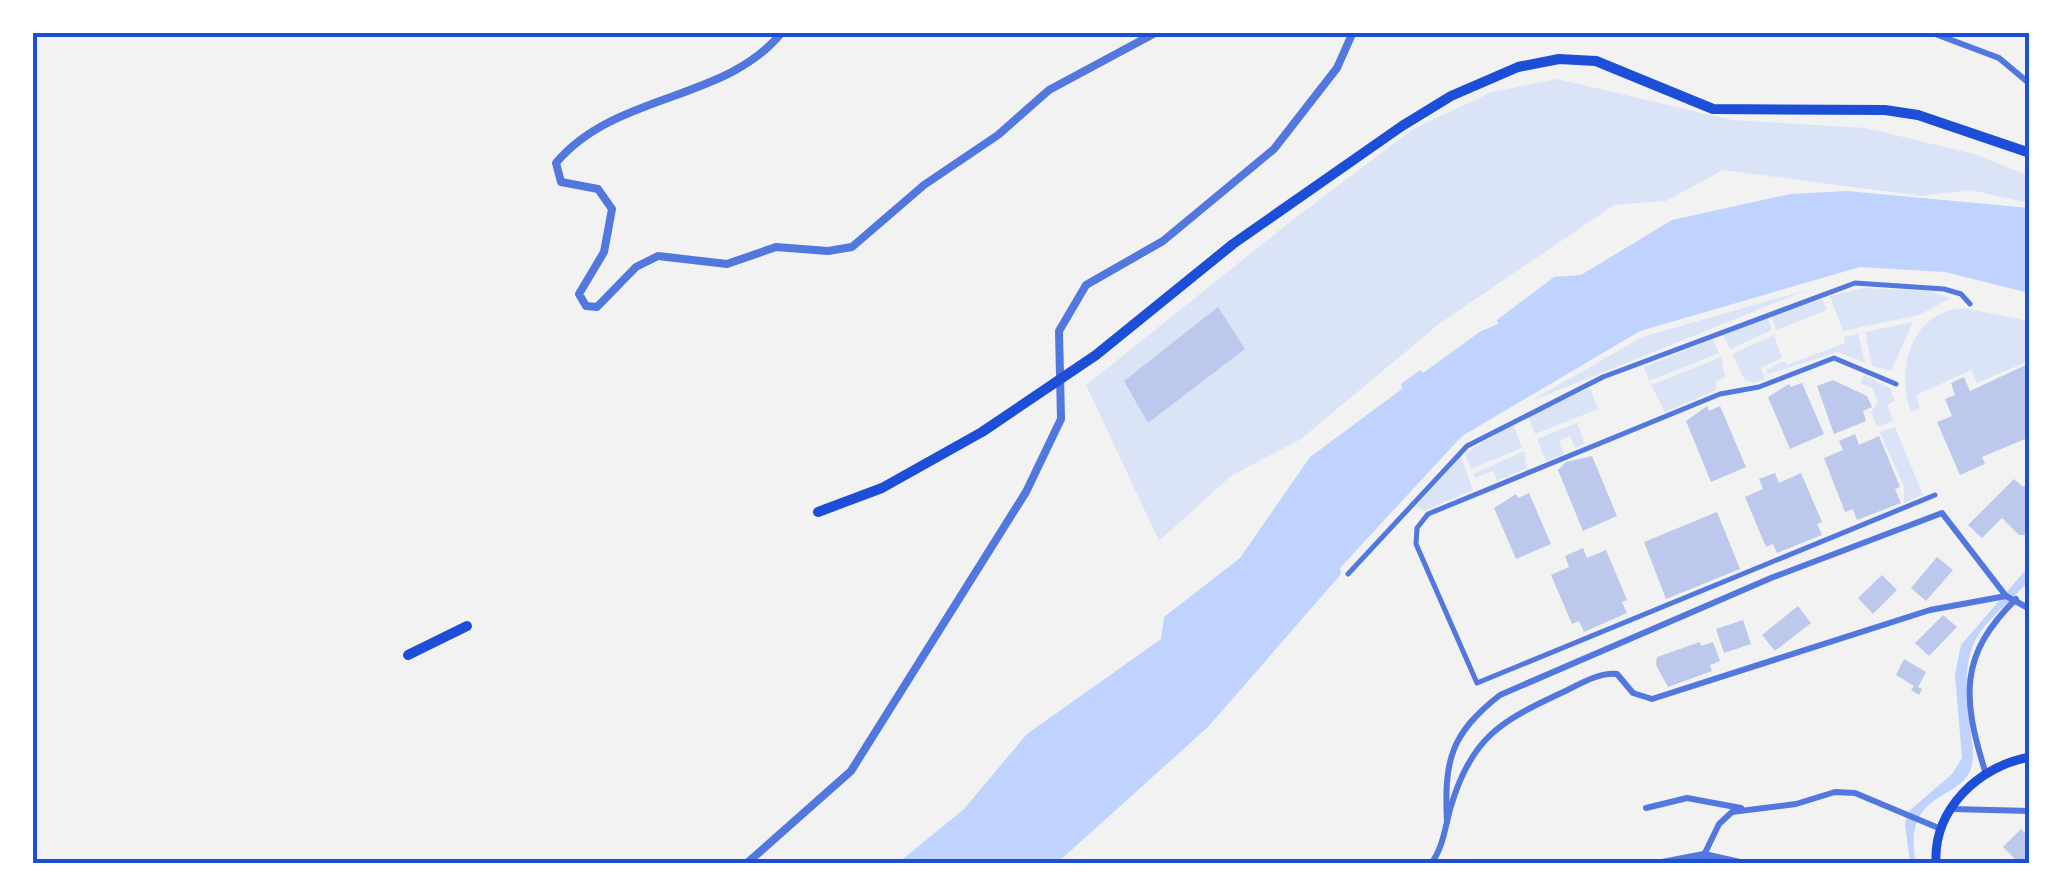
<svg xmlns="http://www.w3.org/2000/svg" width="2062" height="896" viewBox="0 0 2062 896" font-family="Helvetica,sans-serif">
	<style>
		.green { fill: #dbe4f7 }
		.water { fill: #bfd3fe }
		.building { fill: #bdc9ec }
		.lines { fill: none; stroke-linecap: round; stroke-linejoin: round }
		.pedestrian { stroke: #5277de; stroke-width: 5 }
		.minor { stroke: #5277de; stroke-width: 6 }
		.tertiary { stroke: #5277de; stroke-width: 8 }
		.secondary { stroke: #1d4ed8; stroke-width: 9 }
		.primary { stroke: #1d4ed8; stroke-width: 10 }
		.neatline { fill: none; stroke: #1d4ed8; stroke-width: 4 }
	</style>
	<rect width="100%" height="100%" fill="#f2f2f2"/>
	<!-- green -->
	<g class="green">
		<path d="M1557,79L1732,120L1866,128L1974,154L2029,176V203L1970,190L1922,196L1723,170L1666,201L1614,205L1439,324L1301,439L1231,476L1159,541L1086,385L1281,229L1413,129L1492,92Z"/>
		<path d="M1864,288L1928,291L1951,298L1919,315L1843,331L1830,296Z"/>
		<path d="M1810,289L1529,402L1642,337Z"/>
		<path d="M1822,299L1827,310L1776,330L1771,315Z"/>
		<path d="M1963,308L2029,321V361L1977,383L1971,370L1916,395L1920,408L1911,412C1896,370 1910,312 1963,308Z"/>
		<path d="M1767,317L1772,330L1730,349L1723,335Z"/>
		<path d="M1913,322L1891,371L1872,366L1865,332Z"/>
		<path d="M1858,334L1865,363L1838,352L1768,374L1766,370L1784,361L1787,365L1845,343L1844,337Z"/>
		<path d="M1774,335L1782,358L1761,368L1765,379L1754,383L1744,379L1732,354Z"/>
		<path d="M1713,339L1719,353L1649,381L1644,367Z"/>
		<path d="M1721,357L1725,377L1716,382V390L1665,412L1651,385Z"/>
		<path d="M1864,375L1890,388L1895,401L1887,405L1893,421L1877,427L1871,412L1878,402L1872,388L1860,383Z"/>
		<path d="M1590,388L1598,409L1535,434L1528,416Z"/>
		<path d="M1577,423L1585,444L1575,448L1570,436L1559,441L1564,454L1546,461L1537,439Z"/>
		<path d="M1513,424L1522,448L1471,469L1465,453Z"/>
		<path d="M1895,427L1923,495L1904,503V487L1880,432Z"/>
		<path d="M1524,451L1527,468L1497,481L1493,471L1475,478L1473,474Z"/>
		<path d="M1461,457L1473,490L1424,511L1416,506Z"/>
	</g>
	<!-- water -->
	<g class="water">
		<path d="M1847,191L2029,208V293L1945,272L1860,267L1640,331L1462,436L1340,568L1341,574L1208,727L1057,863H898L964,809L1027,734L1161,639L1164,617L1240,558L1310,457L1402,389L1401,384L1420,370L1423,373L1481,331L1498,324L1497,320L1554,277L1581,275L1672,220L1790,194Z"/>
		<path d="M2029,566V581C1979,633 1962,634 1968,711C1969,727 1975,749 1972,765C1964,802 1901,788 1916,863H1910L1905,824L1909,811L1952,774L1962,758L1955,675L1961,645Z"/>
	</g>
	<!-- building -->
	<g class="building">
		<path d="M1218,307L1245,349L1148,423L1124,381Z"/>
		<path d="M2030,363V437L1982,457L1985,464L1960,475L1937,422L1952,416L1945,399L1955,395L1951,383L1964,377L1970,391Z"/>
		<path d="M1833,380L1867,396L1872,407L1863,411L1866,421L1834,434L1817,386Z"/>
		<path d="M1802,383L1824,434L1790,449L1768,397L1789,384L1791,387Z"/>
		<path d="M1707,406L1709,411L1720,406L1746,467L1711,482L1686,421Z"/>
		<path d="M1855,434L1859,445L1879,436L1900,487L1895,489L1901,503L1857,520L1853,509L1845,512L1824,458L1843,450L1839,441Z"/>
		<path d="M1592,456L1617,516L1583,531L1558,470L1566,462Z"/>
		<path d="M1775,473L1779,483L1801,473L1822,522L1817,524L1822,535L1777,553L1773,544L1766,547L1745,497L1763,489L1759,479Z"/>
		<path d="M2014,479L2023,487L2030,480V535H2019L2002,518L1982,538L1968,525Z"/>
		<path d="M1529,493L1551,544L1516,559L1494,508L1516,494L1518,498Z"/>
		<path d="M1717,512L1740,569L1666,599L1644,542Z"/>
		<path d="M1583,548L1587,558L1606,550L1627,600L1622,602L1627,613L1584,632L1579,621L1572,624L1551,575L1569,567L1565,556Z"/>
		<path d="M1937,557L1953,570L1926,601L1911,588Z"/>
		<path d="M1882,575L1897,590L1873,614L1858,598Z"/>
		<path d="M1798,606L1811,623L1775,651L1762,635Z"/>
		<path d="M1943,615L1957,627L1929,656L1915,643Z"/>
		<path d="M1743,620L1751,644L1724,653L1716,629Z"/>
		<path d="M1700,642L1701,646L1713,642L1720,661L1710,665L1712,671L1668,687L1656,665L1657,657Z"/>
		<path d="M1904,659L1926,672L1918,687L1922,689L1919,695L1911,690L1914,686L1896,675Z"/>
		<path d="M2021,829L2030,838V864H2020L2003,847Z"/>
	</g>
	<g class="lines">
		<!-- pedestrian -->
		<g class="pedestrian">
			<path d="M1896,384L1834,358L1759,387L1720,394L1428,514L1417,528L1416,544L1477,683L1935,495"/>
			<path d="M1348,574L1467,446L1603,377L1855,283L1944,289L1961,294L1970,304"/>
		</g>
		<!-- minor -->
		<g class="minor">
			<path d="M1930,32L1999,58L2030,84"/>
			<path d="M1985,771C1962,697 1959,655 2016,599"/>
			<path d="M1646,808L1687,798L1741,808"/>
			<path d="M1951,809L2030,811"/>
			<path d="M1447,822C1444,761 1450,734 1500,695L1771,578L1942,513L2006,596"/>
			<path d="M1704,855L1719,824L1732,812L1796,804L1835,792L1855,793L1941,829"/>
			<path d="M1431,864C1444,846 1445,826 1451,806C1471,739 1499,722 1559,694C1577,686 1597,672 1617,674L1633,693L1652,699L1930,610L2006,596L2030,609"/>
		</g>
		<!-- tertiary -->
		<g class="tertiary">
			<path d="M782,32C727,102 615,92 556,163L561,182L598,189L612,209L604,252L579,294L586,306L597,307L636,267L658,256L727,264L776,247L828,251L852,247L924,185L998,135L1049,90L1157,32"/>
			<path d="M746,864L851,771L1026,492L1061,419L1059,331L1086,285L1163,241L1274,149L1337,68L1353,32"/>
			<path d="M1657,864L1704,855L1744,864"/>
		</g>
		<!-- secondary -->
		<path class="secondary" d="M1936,864C1933,809 1979,766 2030,757"/>
		<!-- primary -->
		<g class="primary">
			<path d="M818,512L882,488L982,432L1096,355L1233,244L1402,126L1451,96L1518,67L1559,59L1596,61L1713,109L1885,110L1918,115L2030,153"/>
			<path d="M408,655L467,626"/>
		</g>
	</g>
	<!-- border -->
	<rect width="2062" height="896" fill="none" stroke="#ffffff" stroke-width="70"/>
	<rect x="35" y="35" width="1992" height="826" class="neatline"/>
</svg>
